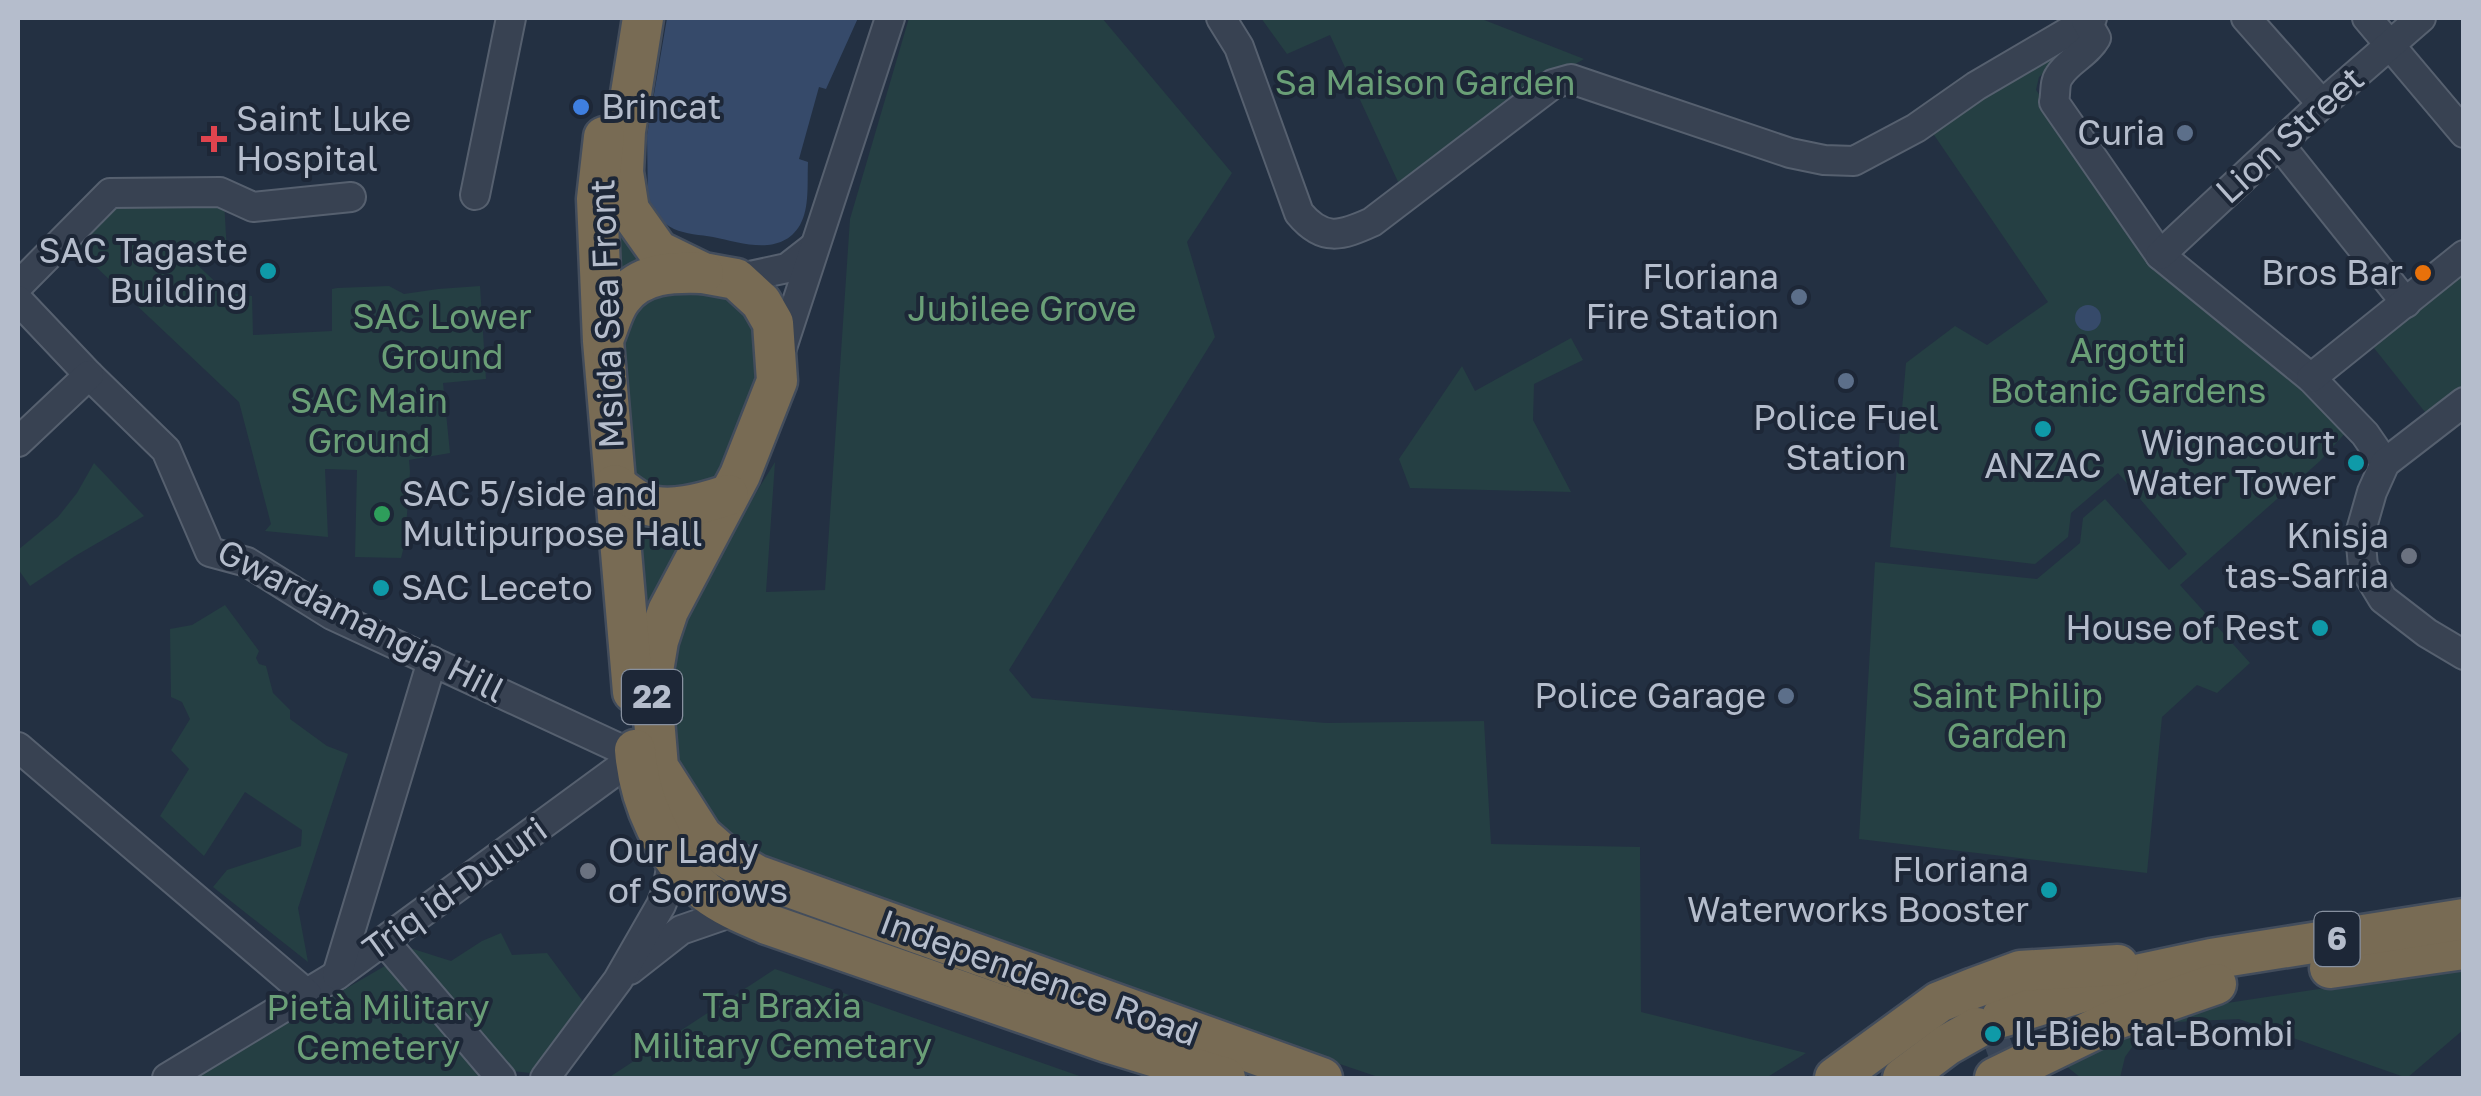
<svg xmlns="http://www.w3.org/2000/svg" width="2481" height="1096" viewBox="0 0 2481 1096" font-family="'Golos Text',sans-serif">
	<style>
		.green { fill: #253f43 }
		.water { fill: #364a6a }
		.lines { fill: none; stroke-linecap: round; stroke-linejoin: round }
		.highway-tunnel { stroke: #394557; stroke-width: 40; stroke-dasharray: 40 20; stroke-linecap: butt }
		.minor-casing { stroke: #56606f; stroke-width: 32 }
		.highway-casing { stroke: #434d5c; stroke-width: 45 }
		.minor { stroke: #384252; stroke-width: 28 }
		.highway { stroke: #786b54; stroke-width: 40 }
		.shop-dot { fill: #3f7fe0; stroke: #1d2737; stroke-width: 4 }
		.service-dot { fill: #5c6f8a; stroke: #1d2737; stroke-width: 4 }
		.health-dot { fill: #e0444e; stroke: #1d2737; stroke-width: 4 }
		.culture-dot { fill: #0f9aa8; stroke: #1d2737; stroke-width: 4 }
		.food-dot { fill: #e8710a; stroke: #1d2737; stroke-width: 4 }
		.leisure-dot { fill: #2e9e5b; stroke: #1d2737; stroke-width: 4 }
		.worship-dot { fill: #6b7280; stroke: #1d2737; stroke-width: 4 }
		.labels { text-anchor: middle; stroke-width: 8; stroke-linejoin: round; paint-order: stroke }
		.shield { fill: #1d2737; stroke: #87909f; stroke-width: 2.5 }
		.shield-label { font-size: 32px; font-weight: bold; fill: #b5bdcc }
		.park-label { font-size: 35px; fill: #6a9f77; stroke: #1d2737 }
		.poi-label { font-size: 35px; fill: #b5bdcc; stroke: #1d2737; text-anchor: end }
		.street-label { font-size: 35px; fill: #b5bdcc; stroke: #1d2737 }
	</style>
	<rect width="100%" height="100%" fill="#233042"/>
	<!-- green -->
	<g class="green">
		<path d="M909,18H1102L1232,173L1187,242L1215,337L1009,670L1032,698L1326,723L1484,721L1491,844L1640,847L1641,1012L1806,1053L1766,1078H1381L799,880L709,825L662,756L678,631L697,588L775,462L766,592L825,590L850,219Z"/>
		<path d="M1261,18H1479L1584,59L1563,71L1542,74L1399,184L1330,35L1287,54Z"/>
		<path d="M2064,48L2068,54L2039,77L2036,90L2149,252L2187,288L2349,429L2320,461L2180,585L2250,663L2217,693L2197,685L2162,717L2147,873L1859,839L1875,562L2037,579L2080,543L2083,518L2105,499L2169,570L2187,554L2118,473L2071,513L2068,537L2035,564L1890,547L1906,363L1955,326L1987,345L2048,302L1932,132L1975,102Z"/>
		<path d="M617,191L653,264L619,283Z"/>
		<path d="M224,200L227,253L187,255L227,293L252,296L253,335L332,331V289L337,288L389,286L404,294L438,289L480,286L486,379L443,383L450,453L409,460L410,472L405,542L401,558L355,557L357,470L325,469L328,537L265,531L271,524L239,402L77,249L113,205Z"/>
		<path d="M2463,273V389L2429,417L2374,348Z"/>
		<path d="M717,288L749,310L763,378L755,401L655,603L636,601L617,329L646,292Z"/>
		<path d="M1571,338L1583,360L1534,384L1533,420L1571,492L1410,488L1399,459L1462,366L1475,391Z"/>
		<path d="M94,463L144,516L75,556L30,586L18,569V550L58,517L77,493Z"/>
		<path d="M225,605L259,651L256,658L259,664L266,666L273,693L290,710V719L327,746L348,754L298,908L308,962L213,887L227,870L301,846L302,830L245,792L204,856L160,816L189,769L171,750L190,719L182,702L171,697L170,629L192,625Z"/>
		<path d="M501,933L512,955L547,953L584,1003L530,1073L512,1071L407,947L451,961L482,941Z"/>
		<path d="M390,963L489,1078H192Z"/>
		<path d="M2463,967V1030L2407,1078L2239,1019L2176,1022L2140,1036L2125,1057L2120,1078H2081L2061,1062L2148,1015Z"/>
		<path d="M775,969L1085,1078H608Z"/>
	</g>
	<!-- water -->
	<g class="water">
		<path d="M667,18H858L826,89L819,87L799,159L808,162C807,182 810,207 800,225C781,257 742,243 713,237C701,235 685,234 674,229C663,224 652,211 648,200L647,135Z"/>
		<circle cx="2088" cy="318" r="13"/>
	</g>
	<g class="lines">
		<!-- highway-tunnel -->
		<path class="highway-tunnel" d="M1986,1050L2011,1041"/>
		<!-- minor casing -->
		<g class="minor-casing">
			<g id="minor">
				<path d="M1221,18L1239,47L1299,213C1323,242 1341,236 1372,222L1553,84L1571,79L1790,153L1824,160L1854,161L1916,128L1976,86L2092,18"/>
				<path d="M2246,18L2322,104"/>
				<path d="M2367,18L2464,133"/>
				<path d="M2086,21L2096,38C2087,54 2068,61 2059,76C2054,83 2056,94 2054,102L2160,255L2311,378L2365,434L2385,463"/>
				<path d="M2279,144L2406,303"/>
				<path d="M475,195L511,18"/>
				<path d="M2160,255L2322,104L2421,18"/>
				<path d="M736,279L787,268L814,247"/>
				<path d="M18,286L110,193L220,192L253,207L351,197"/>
				<path d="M18,300L89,375L166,450L210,552L247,562L332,615L636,756L337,975L167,1078"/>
				<path d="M780,354L890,18"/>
				<path d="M2311,378L2464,255"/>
				<path d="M2464,402L2385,463L2372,492L2360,534L2363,566L2383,599L2427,633L2464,655"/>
				<path d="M18,442L89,375"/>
				<path d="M18,747L307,994"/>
				<path d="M385,942L501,1078"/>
				<path d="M630,970L681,930L736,911"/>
				<path d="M337,975L432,661"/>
				<path d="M545,1078L618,980L661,905L667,890L673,857"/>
			</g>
		</g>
		<!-- highway casing -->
		<g class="highway-casing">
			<g id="highway">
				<path d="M643,18L625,131L623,172L629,210L658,251L703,273L736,279L761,302L773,323L777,381L740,475L668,611L658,641L651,683L658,767L702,836L726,857L756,875L1322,1078"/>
				<path d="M604,137L597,199L603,341L633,692"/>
				<path d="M604,337C609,326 613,309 621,299C640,272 674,272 703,273"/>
				<path d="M615,485C624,491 633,499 642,503C668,514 704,503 728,495"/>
				<path d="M635,750C639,802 664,858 706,892C724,906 746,915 767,924L1107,1042L1225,1078"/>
				<path d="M2330,968L2464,949"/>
				<path d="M2002,1017L2136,975L2211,959L2464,919"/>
				<path d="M1835,1078L1939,1002L1974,988L2020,971L2118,965"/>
				<path d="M1903,1078L1947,1045L1977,1028"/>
				<path d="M1995,1078L2116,1019L2216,984"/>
			</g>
		</g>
		<!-- minor -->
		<use href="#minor" class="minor"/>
		<!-- highway -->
		<use href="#highway" class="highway"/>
	</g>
	<!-- markers -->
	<circle class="shop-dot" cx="581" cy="107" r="10"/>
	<g class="service-dot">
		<circle cx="2185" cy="133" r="10"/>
		<circle cx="1799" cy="297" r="10"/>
		<circle cx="1846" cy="381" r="10"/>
		<circle cx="1786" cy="696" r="10"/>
	</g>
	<path class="health-dot" d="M209 124h10v10h10v10h-10v10h-10v-10h-10v-10h10z"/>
	<g class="culture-dot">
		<circle cx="268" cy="271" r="10"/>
		<circle cx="2043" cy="429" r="10"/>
		<circle cx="2356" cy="463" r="10"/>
		<circle cx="381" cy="588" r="10"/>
		<circle cx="2320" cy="628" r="10"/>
		<circle cx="2049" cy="890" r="10"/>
		<circle cx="1993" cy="1034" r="10"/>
	</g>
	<circle class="food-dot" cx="2423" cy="273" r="10"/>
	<circle class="leisure-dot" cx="382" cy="514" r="10"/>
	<g class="worship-dot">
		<circle cx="2409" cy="556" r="10"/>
		<circle cx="588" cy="871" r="10"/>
	</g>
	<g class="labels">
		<!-- shield labels -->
		<g class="shield">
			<rect x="622" y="670" width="60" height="54" rx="8"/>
			<rect x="2314.5" y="912" width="45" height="54" rx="8"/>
		</g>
		<g class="shield-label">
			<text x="652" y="708">22</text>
			<text x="2337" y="950">6</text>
		</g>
		<!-- park labels -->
		<g class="park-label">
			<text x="1425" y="95">Sa Maison Garden</text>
			<text x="1022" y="321">Jubilee Grove</text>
			<text x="442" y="329">SAC Lower<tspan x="442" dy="40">Ground</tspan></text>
			<text x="2128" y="363">Argotti<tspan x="2128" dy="40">Botanic Gardens</tspan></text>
			<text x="369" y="413">SAC Main<tspan x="369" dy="40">Ground</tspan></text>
			<text x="2007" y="708">Saint Philip<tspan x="2007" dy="40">Garden</tspan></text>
			<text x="782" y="1018">Ta' Braxia<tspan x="782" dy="40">Military Cemetary</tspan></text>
			<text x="378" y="1020">Pietà Military<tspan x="378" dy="40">Cemetery</tspan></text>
		</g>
		<!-- poi labels -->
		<g class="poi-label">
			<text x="601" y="119" text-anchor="start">Brincat</text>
			<text x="236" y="131" text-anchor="start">Saint Luke<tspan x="236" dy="40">Hospital</tspan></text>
			<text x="2165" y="145">Curia</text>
			<text x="248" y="263">SAC Tagaste<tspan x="248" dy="40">Building</tspan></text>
			<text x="2403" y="285">Bros Bar</text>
			<text x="1779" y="289">Floriana<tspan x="1779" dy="40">Fire Station</tspan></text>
			<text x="1846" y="430" text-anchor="middle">Police Fuel<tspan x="1846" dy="40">Station</tspan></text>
			<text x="2336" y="455">Wignacourt<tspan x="2336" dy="40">Water Tower</tspan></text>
			<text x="2043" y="478" text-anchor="middle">ANZAC</text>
			<text x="402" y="506" text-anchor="start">SAC 5/side and<tspan x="402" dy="40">Multipurpose Hall</tspan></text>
			<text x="2389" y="548">Knisja<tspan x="2389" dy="40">tas-Sarria</tspan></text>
			<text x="401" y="600" text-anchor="start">SAC Leceto</text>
			<text x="2300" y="640">House of Rest</text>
			<text x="1766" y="708">Police Garage</text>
			<text x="608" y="863" text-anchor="start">Our Lady<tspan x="608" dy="40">of Sorrows</tspan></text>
			<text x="2029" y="882">Floriana<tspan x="2029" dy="40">Waterworks Booster</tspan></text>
			<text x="2013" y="1046" text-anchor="start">Il-Bieb tal-Bombi</text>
		</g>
		<!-- street labels -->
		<g class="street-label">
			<text transform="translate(2290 135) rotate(-42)" y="12">Lion Street</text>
			<text transform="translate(607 314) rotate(-92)" y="12">Msida Sea Front</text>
			<text transform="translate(361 621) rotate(27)" y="12">Gwardamangia Hill</text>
			<text transform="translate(455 889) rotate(-36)" y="12">Triq id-Duluri</text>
			<text transform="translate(1039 978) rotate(20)" y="12">Independence Road</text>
		</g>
	</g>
	<!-- border -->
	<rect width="2481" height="1096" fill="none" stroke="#b5bdcc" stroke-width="40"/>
</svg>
